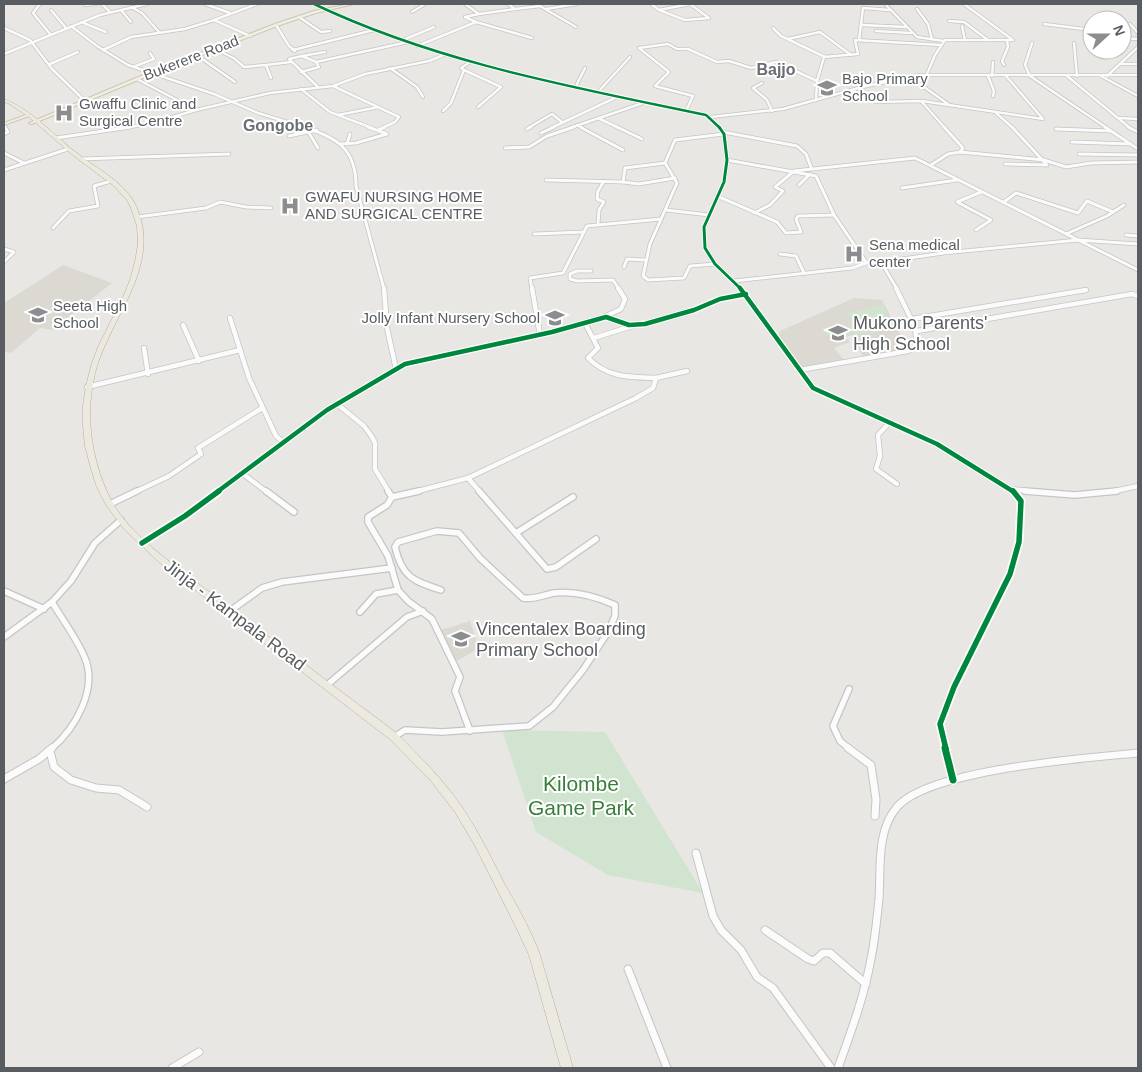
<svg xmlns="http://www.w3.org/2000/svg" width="1142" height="1072" viewBox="0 0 1142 1072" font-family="Helvetica,sans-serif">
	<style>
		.education { fill: #dcd9d2 }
		.green { fill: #d1e4cf }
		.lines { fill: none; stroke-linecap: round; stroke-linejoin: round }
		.minor-far4-casing { stroke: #c5c5c5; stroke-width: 4 }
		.minor-far3-casing { stroke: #c5c5c5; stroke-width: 4.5 }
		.minor-far2-casing { stroke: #c5c5c5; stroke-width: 6 }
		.minor-far1-casing { stroke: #c5c5c5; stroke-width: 8 }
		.minor-casing { stroke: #c5c5c5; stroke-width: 9 }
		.major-casing { stroke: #cfc6b2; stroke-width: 2 }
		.highway-casing { stroke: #bdaf93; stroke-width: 1 }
		.minor-far4 { stroke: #fcfbfb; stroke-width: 2.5 }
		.minor-far3 { stroke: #fcfbfb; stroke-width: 3 }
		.minor-far2 { stroke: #fcfbfb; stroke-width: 4.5 }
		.minor-far1 { stroke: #fcfbfb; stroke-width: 5.5 }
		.minor { stroke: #fcfbfb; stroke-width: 7 }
		.major { fill: #f0efe6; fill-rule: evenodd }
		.highway { fill: #ece9e0; fill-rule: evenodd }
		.cycleway-far4-casing { stroke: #fff; stroke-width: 4.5 }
		.cycleway-far3-casing { stroke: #fff; stroke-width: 5 }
		.cycleway-far2-casing { stroke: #fff; stroke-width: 7 }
		.cycleway-far1-casing { stroke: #fff; stroke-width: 9 }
		.cycleway-casing { stroke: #fff; stroke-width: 10 }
		.cycleway-far4 { stroke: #00873e; stroke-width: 2.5 }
		.cycleway-far3 { stroke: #00873e; stroke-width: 3 }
		.cycleway-far2 { stroke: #00873e; stroke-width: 4.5 }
		.cycleway-far1 { stroke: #00873e; stroke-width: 5.5 }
		.cycleway { stroke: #00873e; stroke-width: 7 }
		.labels { text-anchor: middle; stroke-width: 4; stroke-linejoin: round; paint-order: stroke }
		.far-street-label { font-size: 15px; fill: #595c60; stroke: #fff }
		.far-poi-label { font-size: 15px; fill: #595c60; stroke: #fff; text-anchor: start }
		.far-quarter-label { font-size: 16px; font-weight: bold; fill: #6a6e72; stroke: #fff }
		.poi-label { font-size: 18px; fill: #595c60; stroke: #fff; text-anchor: start }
		.street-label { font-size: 18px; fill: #595c60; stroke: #fff }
		.near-park-label { font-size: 21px; fill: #397f3b; stroke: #fff }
	</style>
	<rect width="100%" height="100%" fill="#e8e7e3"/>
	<!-- education -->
	<g class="education">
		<path d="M63,265L112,283L52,330L40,328L11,353L4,351V303Z"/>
		<path d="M854,298L882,300L908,349L863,357L852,335L845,337L850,342L834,348L844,360L801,368L778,335L780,331Z"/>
		<path d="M470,621L479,648L457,661L441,630Z"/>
	</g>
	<!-- green -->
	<g class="green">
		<path d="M883,305L894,329L855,335L849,324L854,323L846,313Z"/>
		<path d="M844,325L851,333L832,339L822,330Z"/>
		<path d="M502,730L605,732L703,893L608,875L536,832Z"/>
	</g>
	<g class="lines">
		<!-- minor-far4 casing -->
		<g class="minor-far4-casing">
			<g id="minor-far4">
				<path d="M40,4L33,13L50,34"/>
				<path d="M102,4L110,12"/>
				<path d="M205,4L230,13"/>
				<path d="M314,4C438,63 573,87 706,115L720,128"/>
				<path d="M465,4L479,14L465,17"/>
				<path d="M651,4L659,10"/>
				<path d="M690,4L709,18L685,20L659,10Z"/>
				<path d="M85,5L96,4"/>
				<path d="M886,5L917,37L944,41"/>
				<path d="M131,7L142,13L159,32"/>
				<path d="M515,9L540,6L576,27"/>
				<path d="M546,9L577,4"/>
				<path d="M917,9L928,24L932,39"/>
				<path d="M51,10L66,28"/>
				<path d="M121,10L131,22"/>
				<path d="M412,12L425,4"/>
				<path d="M479,14L515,9L508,4"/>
				<path d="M299,17L321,32L330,31"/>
				<path d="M949,21L964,22L988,40"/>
				<path d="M81,22L106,32"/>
				<path d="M476,22L532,38"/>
				<path d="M1044,24L1092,30"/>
				<path d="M1130,24L1138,33"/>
				<path d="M276,25L289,46L295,51"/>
				<path d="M862,25L906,27"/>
				<path d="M71,26L97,46L128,65L214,94L258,113L307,128"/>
				<path d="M962,26L965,40"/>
				<path d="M4,28L30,40L52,69L85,101"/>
				<path d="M773,28L781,36L825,57"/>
				<path d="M876,31L911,33"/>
				<path d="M250,36L214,20L257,4"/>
				<path d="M1122,38L1138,39"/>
				<path d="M788,39L820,32L851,55"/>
				<path d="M403,40L434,27"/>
				<path d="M859,40L863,8L890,10"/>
				<path d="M1032,43L1025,65L1030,76L1107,128"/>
				<path d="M1074,43L1077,76"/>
				<path d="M417,46L476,22L465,17"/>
				<path d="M216,49L235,59L244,67L266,65L271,78"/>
				<path d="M103,50L131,37L185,29L214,20"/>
				<path d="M293,50L374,30"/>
				<path d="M4,54L100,15L147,4"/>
				<path d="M198,56L235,82"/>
				<path d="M302,56L325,52"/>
				<path d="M50,64L78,52"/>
				<path d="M1122,64H1138"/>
				<path d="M266,65L291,62"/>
				<path d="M1004,65L1002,61L1008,47L1007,40"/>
				<path d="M133,67L154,59L150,53"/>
				<path d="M390,68L417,87L423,97"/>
				<path d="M464,70L501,87L478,107"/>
				<path d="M301,72L319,67L316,62"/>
				<path d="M927,74L935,55L945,40H1013L964,4"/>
				<path d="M988,76L994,91L993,96"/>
				<path d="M992,76L993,62"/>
				<path d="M1067,76L1130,128"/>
				<path d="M1101,76L1138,96"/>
				<path d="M1107,76L1138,47"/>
				<path d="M910,77L948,104"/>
				<path d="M137,79L196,110L270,93L333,86L365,74L429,61L446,54"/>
				<path d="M762,83L753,88L767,100L772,111"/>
				<path d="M333,86L399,117L395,122L382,128"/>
				<path d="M318,87L289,59L302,56L316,62L408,42"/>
				<path d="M575,88L585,68"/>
				<path d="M301,89L330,112L372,128"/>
				<path d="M852,90L876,102L922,101L1043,119L1006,76"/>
				<path d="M598,92L630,57"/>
				<path d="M816,100L817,81L824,57L858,54L855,40L942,45"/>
				<path d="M922,102L945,128"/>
				<path d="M443,111L451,103L464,70L461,68L470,62"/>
				<path d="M686,111L693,96L655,86L669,72L639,48L668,44L677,49H688L717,62L729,61L751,68L776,62L817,81"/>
				<path d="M996,113L1013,128"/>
				<path d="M338,115L379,107"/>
				<path d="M711,117L783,109L862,87L920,75H1138"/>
				<path d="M598,118L619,128"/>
				<path d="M1119,118L1138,119"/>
				<path d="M577,125L583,128"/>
				<path d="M4,126L5,128"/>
				<path d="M122,128L150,124L196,110"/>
				<path d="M528,128L552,114L562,122"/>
				<path d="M551,128L617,97"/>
				<path d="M570,128L643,103"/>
			</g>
		</g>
		<!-- minor-far3 casing -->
		<g class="minor-far3-casing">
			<g id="minor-far3">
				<path d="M303,127C336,137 356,148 356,186L384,289"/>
				<path d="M580,127L623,150"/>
				<path d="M617,127L642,139"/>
				<path d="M719,127L724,134L727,160L724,182L704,227L705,248L715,264L741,289"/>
				<path d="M944,127L963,148L960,152"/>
				<path d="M1105,127L1138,149"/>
				<path d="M1128,127L1138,132"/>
				<path d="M527,129L531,127"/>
				<path d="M1056,129L1111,131"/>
				<path d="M378,130L385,127"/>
				<path d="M723,132L797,146L806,154L811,167"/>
				<path d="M309,133L318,148"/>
				<path d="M541,133L554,127"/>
				<path d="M4,134L8,132L5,127"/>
				<path d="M289,136L317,130"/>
				<path d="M56,138L131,127"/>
				<path d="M1072,142L1131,144"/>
				<path d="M341,144L356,143L387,134L368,127"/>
				<path d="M347,144L350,134"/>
				<path d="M505,148L529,147L547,136L574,127"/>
				<path d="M4,153L24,163"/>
				<path d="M1079,154L1138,155"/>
				<path d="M81,159L229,154"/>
				<path d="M727,160L816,176L834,215L866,262"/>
				<path d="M665,163L677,183L650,244L643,276L648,280L684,278L690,266L715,264"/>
				<path d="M665,163L675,140L724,134"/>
				<path d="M1005,164L1047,165L1012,127"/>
				<path d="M931,165L948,154L960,152L1044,160L1066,167L1091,163L1138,162"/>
				<path d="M4,170L68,149"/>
				<path d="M546,180L623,182L625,168L665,163"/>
				<path d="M623,182L639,184L675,178"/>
				<path d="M799,185L810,174"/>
				<path d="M902,188L957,180"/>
				<path d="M717,196L777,222L786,233L801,232L796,219L798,216L834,215"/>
				<path d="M1004,202L1016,193L1078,213L1087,201L1113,212"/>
				<path d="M666,210L709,215"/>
				<path d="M754,213L770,205L783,191L775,187L794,171L915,158L1138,270"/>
				<path d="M137,217L206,208L220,202L246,207L271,208"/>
				<path d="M598,224L599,210L604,202L597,199L598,191L604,181"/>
				<path d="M53,228L69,211L98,206L94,186L111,181"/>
				<path d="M976,230L991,220L957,202L981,192"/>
				<path d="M534,234L584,232"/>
				<path d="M1066,234L1107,216L1124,205"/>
				<path d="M1126,235L1138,236"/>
				<path d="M4,249L14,252L4,262"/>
				<path d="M780,254L796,256L804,273"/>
				<path d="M881,262L897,289"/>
				<path d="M624,267L627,259L645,260"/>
				<path d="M591,271H577L570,274V279L577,281L613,280L619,289"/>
				<path d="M734,281L852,268L872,261L881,262L944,253L1078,240L1138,244"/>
				<path d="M532,289L530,278L563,273L587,226L661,219"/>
			</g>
		</g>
		<!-- minor-far2 casing -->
		<g class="minor-far2-casing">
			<g id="minor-far2">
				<path d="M384,288L387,328L396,369"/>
				<path d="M532,288L540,335"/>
				<path d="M740,288L813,388L937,444L1014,492"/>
				<path d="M606,316L621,309L625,299L618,288"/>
				<path d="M230,318L249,378L276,436L283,442"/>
				<path d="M912,319L1086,290"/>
				<path d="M585,323L598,348L588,358C608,378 629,377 656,378"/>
				<path d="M183,325L199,361"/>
				<path d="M917,331L1132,294L1138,296"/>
				<path d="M594,338L632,326"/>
				<path d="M144,348L148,374"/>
				<path d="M800,370L908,351L917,346L915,327L896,288"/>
				<path d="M87,387L240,350"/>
				<path d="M337,404L364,426L372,437L375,443V469L389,492"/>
				<path d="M889,423L878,435L880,456L876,469L897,484"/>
				<path d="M243,474L267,492"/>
				<path d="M468,478L480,492"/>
				<path d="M1012,489L1035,492"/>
				<path d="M135,492L169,476L201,454L198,448L262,408"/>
				<path d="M217,492L327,410L405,364L552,332L606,317L629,325L645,324L694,310L720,299L746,294"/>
				<path d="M414,492L468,478L636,398L653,388L656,378L687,371"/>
				<path d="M1110,492L1138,486"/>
			</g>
		</g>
		<!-- minor-far1 casing -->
		<g class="minor-far1-casing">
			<g id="minor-far1">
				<path d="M266,491L294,512"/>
				<path d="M388,491L392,497"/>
				<path d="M479,491L547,569L556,567L596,539"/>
				<path d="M1025,491L1075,495L1117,491"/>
				<path d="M392,497L419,491"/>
				<path d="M392,497L387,505L368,517V522L388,556L398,590L408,601L432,619L460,677L455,691L470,731"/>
				<path d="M110,504L137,491"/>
				<path d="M516,533L573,497"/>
				<path d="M142,543L185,516L219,491"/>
				<path d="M4,591L44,609"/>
				<path d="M230,611L262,588L282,582L392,568"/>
				<path d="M360,612L376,594L398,590"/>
				<path d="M4,637L52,602L71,581L95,543L121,520"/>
				<path d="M327,685L407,617L423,611"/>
				<path d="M849,689L833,726L840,741L850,749"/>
				<path d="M394,737L405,730L442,732L529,726L553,707L583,670L608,632L615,616V605C597,597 574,591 554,593C543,595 534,600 523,598L480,558L459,533L437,531L398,542L395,547C402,577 413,581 441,590"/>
				<path d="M51,749C75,729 99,688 84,656C76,637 62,619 52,602"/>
				<path d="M946,749L940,724L954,687L1010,574L1019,542L1021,501L1013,491"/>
			</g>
		</g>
		<!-- minor casing -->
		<g class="minor-casing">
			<g id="minor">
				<path d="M848,748L871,765L876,799L875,816"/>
				<path d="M945,748L953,780"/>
				<path d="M50,751L54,767L71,780L96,788L119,790L147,807"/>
				<path d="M4,779L39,759L52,748"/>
				<path d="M696,853L713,916L721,930L741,950L757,977L773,988L831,1068"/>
				<path d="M765,930L808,959L814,961L823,953H830L866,984"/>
				<path d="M628,969L667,1068"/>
				<path d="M172,1068L199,1052"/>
				<path d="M838,1068C851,1032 864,997 871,959C875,939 877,919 879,899C881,870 876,831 897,807C930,769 1086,758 1138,753"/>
			</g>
		</g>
		<!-- major casing -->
		<g class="major-casing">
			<g id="major">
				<path d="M350,4H354L316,13L277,26L138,80L32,124L29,123L136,78L275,24L314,11Z"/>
				<path d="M26,115L29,116L4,125V123Z"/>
			</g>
		</g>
		<!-- highway casing -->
		<g class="highway-casing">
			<path id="highway" d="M4,99C33,110 54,136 78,154C99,170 126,183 137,208C161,265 113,315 97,366C84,410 90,457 110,498C127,531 160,554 188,576C210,592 231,609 253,625C284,648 315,672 347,696C363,708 380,720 396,733C404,740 411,748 418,755C434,771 449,788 462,807C478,831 491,857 504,883C517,906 531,930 540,955C545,971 549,987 554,1003C560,1025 567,1046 573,1068H561L529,955L515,925L474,844L455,812L431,781L391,740L160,563L124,529L106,505L96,485L90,465L85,446L83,426V406L86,386L91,366L98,347L123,297L130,280L135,262L138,244L137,226L131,208L127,200L114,186L74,156L29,117L11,105L4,101Z"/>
		</g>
		<!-- minor-far4 -->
		<use href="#minor-far4" class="minor-far4"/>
		<!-- minor-far3 -->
		<use href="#minor-far3" class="minor-far3"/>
		<!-- minor-far2 -->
		<use href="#minor-far2" class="minor-far2"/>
		<!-- minor-far1 -->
		<use href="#minor-far1" class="minor-far1"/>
		<!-- minor -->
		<use href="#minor" class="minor"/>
		<!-- major -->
		<use href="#major" class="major"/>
		<!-- highway -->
		<use href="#highway" class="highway"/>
		<!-- cycleway-far4 casing -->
		<g class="cycleway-far4-casing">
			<path id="cycleway-far4" d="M314,4C438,63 573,87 706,115L720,128"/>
		</g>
		<!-- cycleway-far3 casing -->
		<g class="cycleway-far3-casing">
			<path id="cycleway-far3" d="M719,127L724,134L727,160L724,182L704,227L705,248L715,264L741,289"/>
		</g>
		<!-- cycleway-far2 casing -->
		<g class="cycleway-far2-casing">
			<g id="cycleway-far2">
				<path d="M740,288L813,388L937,444L1014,492"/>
				<path d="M217,492L327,410L405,364L552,332L606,317L629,325L645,324L694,310L720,299L746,294"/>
			</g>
		</g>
		<!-- cycleway-far1 casing -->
		<g class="cycleway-far1-casing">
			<g id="cycleway-far1">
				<path d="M142,543L185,516L219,491"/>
				<path d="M946,749L940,724L954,687L1010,574L1019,542L1021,501L1013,491"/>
			</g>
		</g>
		<!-- cycleway casing -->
		<g class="cycleway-casing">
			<path id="cycleway" d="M945,748L953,780"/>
		</g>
		<!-- cycleway-far4 -->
		<use href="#cycleway-far4" class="cycleway-far4"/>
		<!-- cycleway-far3 -->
		<use href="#cycleway-far3" class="cycleway-far3"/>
		<!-- cycleway-far2 -->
		<use href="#cycleway-far2" class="cycleway-far2"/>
		<!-- cycleway-far1 -->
		<use href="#cycleway-far1" class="cycleway-far1"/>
		<!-- cycleway -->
		<use href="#cycleway" class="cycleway"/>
	</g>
	<!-- icons -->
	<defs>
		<g id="school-bare" transform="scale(1.5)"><path d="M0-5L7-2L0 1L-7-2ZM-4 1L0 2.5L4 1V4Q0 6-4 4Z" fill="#8b8d8e" stroke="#fff" stroke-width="2.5" paint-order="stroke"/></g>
		<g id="hospital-bare" transform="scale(1.5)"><path d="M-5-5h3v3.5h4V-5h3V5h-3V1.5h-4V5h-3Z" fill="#8b8d8e" stroke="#fff" stroke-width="2.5" paint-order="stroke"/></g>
	</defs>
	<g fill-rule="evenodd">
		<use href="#school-bare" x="827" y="88"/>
		<use href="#hospital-bare" x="64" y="113"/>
		<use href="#hospital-bare" x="290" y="206"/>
		<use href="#hospital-bare" x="854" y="254"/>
		<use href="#school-bare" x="38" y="315"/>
		<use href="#school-bare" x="555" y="318"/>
		<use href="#school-bare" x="838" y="333"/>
		<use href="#school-bare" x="461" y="639"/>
	</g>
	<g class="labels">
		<!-- far-street labels -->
		<g class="far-street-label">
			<text transform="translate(191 58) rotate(-21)" y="5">Bukerere Road</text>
		</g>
		<!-- far-poi labels -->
		<g class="far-poi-label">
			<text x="842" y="84">Bajo Primary<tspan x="842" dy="17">School</tspan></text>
			<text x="79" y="109">Gwaffu Clinic and<tspan x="79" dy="17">Surgical Centre</tspan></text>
			<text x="305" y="202">GWAFU NURSING HOME<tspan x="305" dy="17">AND SURGICAL CENTRE</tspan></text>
			<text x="869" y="250">Sena medical<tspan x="869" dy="17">center</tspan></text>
			<text x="53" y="311">Seeta High<tspan x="53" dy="17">School</tspan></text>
			<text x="540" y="323" text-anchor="end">Jolly Infant Nursery School</text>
		</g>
		<!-- far-quarter labels -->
		<g class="far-quarter-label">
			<text x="776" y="75">Bajjo</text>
			<text x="278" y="131">Gongobe</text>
		</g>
		<!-- poi labels -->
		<g class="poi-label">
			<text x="853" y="329">Mukono Parents'<tspan x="853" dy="21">High School</tspan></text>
			<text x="476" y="635">Vincentalex Boarding<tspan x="476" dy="21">Primary School</tspan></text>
		</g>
		<!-- street labels -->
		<g class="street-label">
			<text transform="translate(235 615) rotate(37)" y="6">Jinja - Kampala Road</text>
		</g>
		<!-- near-park labels -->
		<g class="near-park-label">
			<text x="581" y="791">Kilombe<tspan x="581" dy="24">Game Park</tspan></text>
		</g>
	</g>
	<!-- border -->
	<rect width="1142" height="1072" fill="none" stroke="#595c60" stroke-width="10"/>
	<!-- north arrow -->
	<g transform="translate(1107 35) rotate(69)"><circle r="24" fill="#ffffff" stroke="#bdbebf"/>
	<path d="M0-4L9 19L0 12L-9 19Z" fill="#8b8d8e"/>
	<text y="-8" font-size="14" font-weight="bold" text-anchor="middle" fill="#595c60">N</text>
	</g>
</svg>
